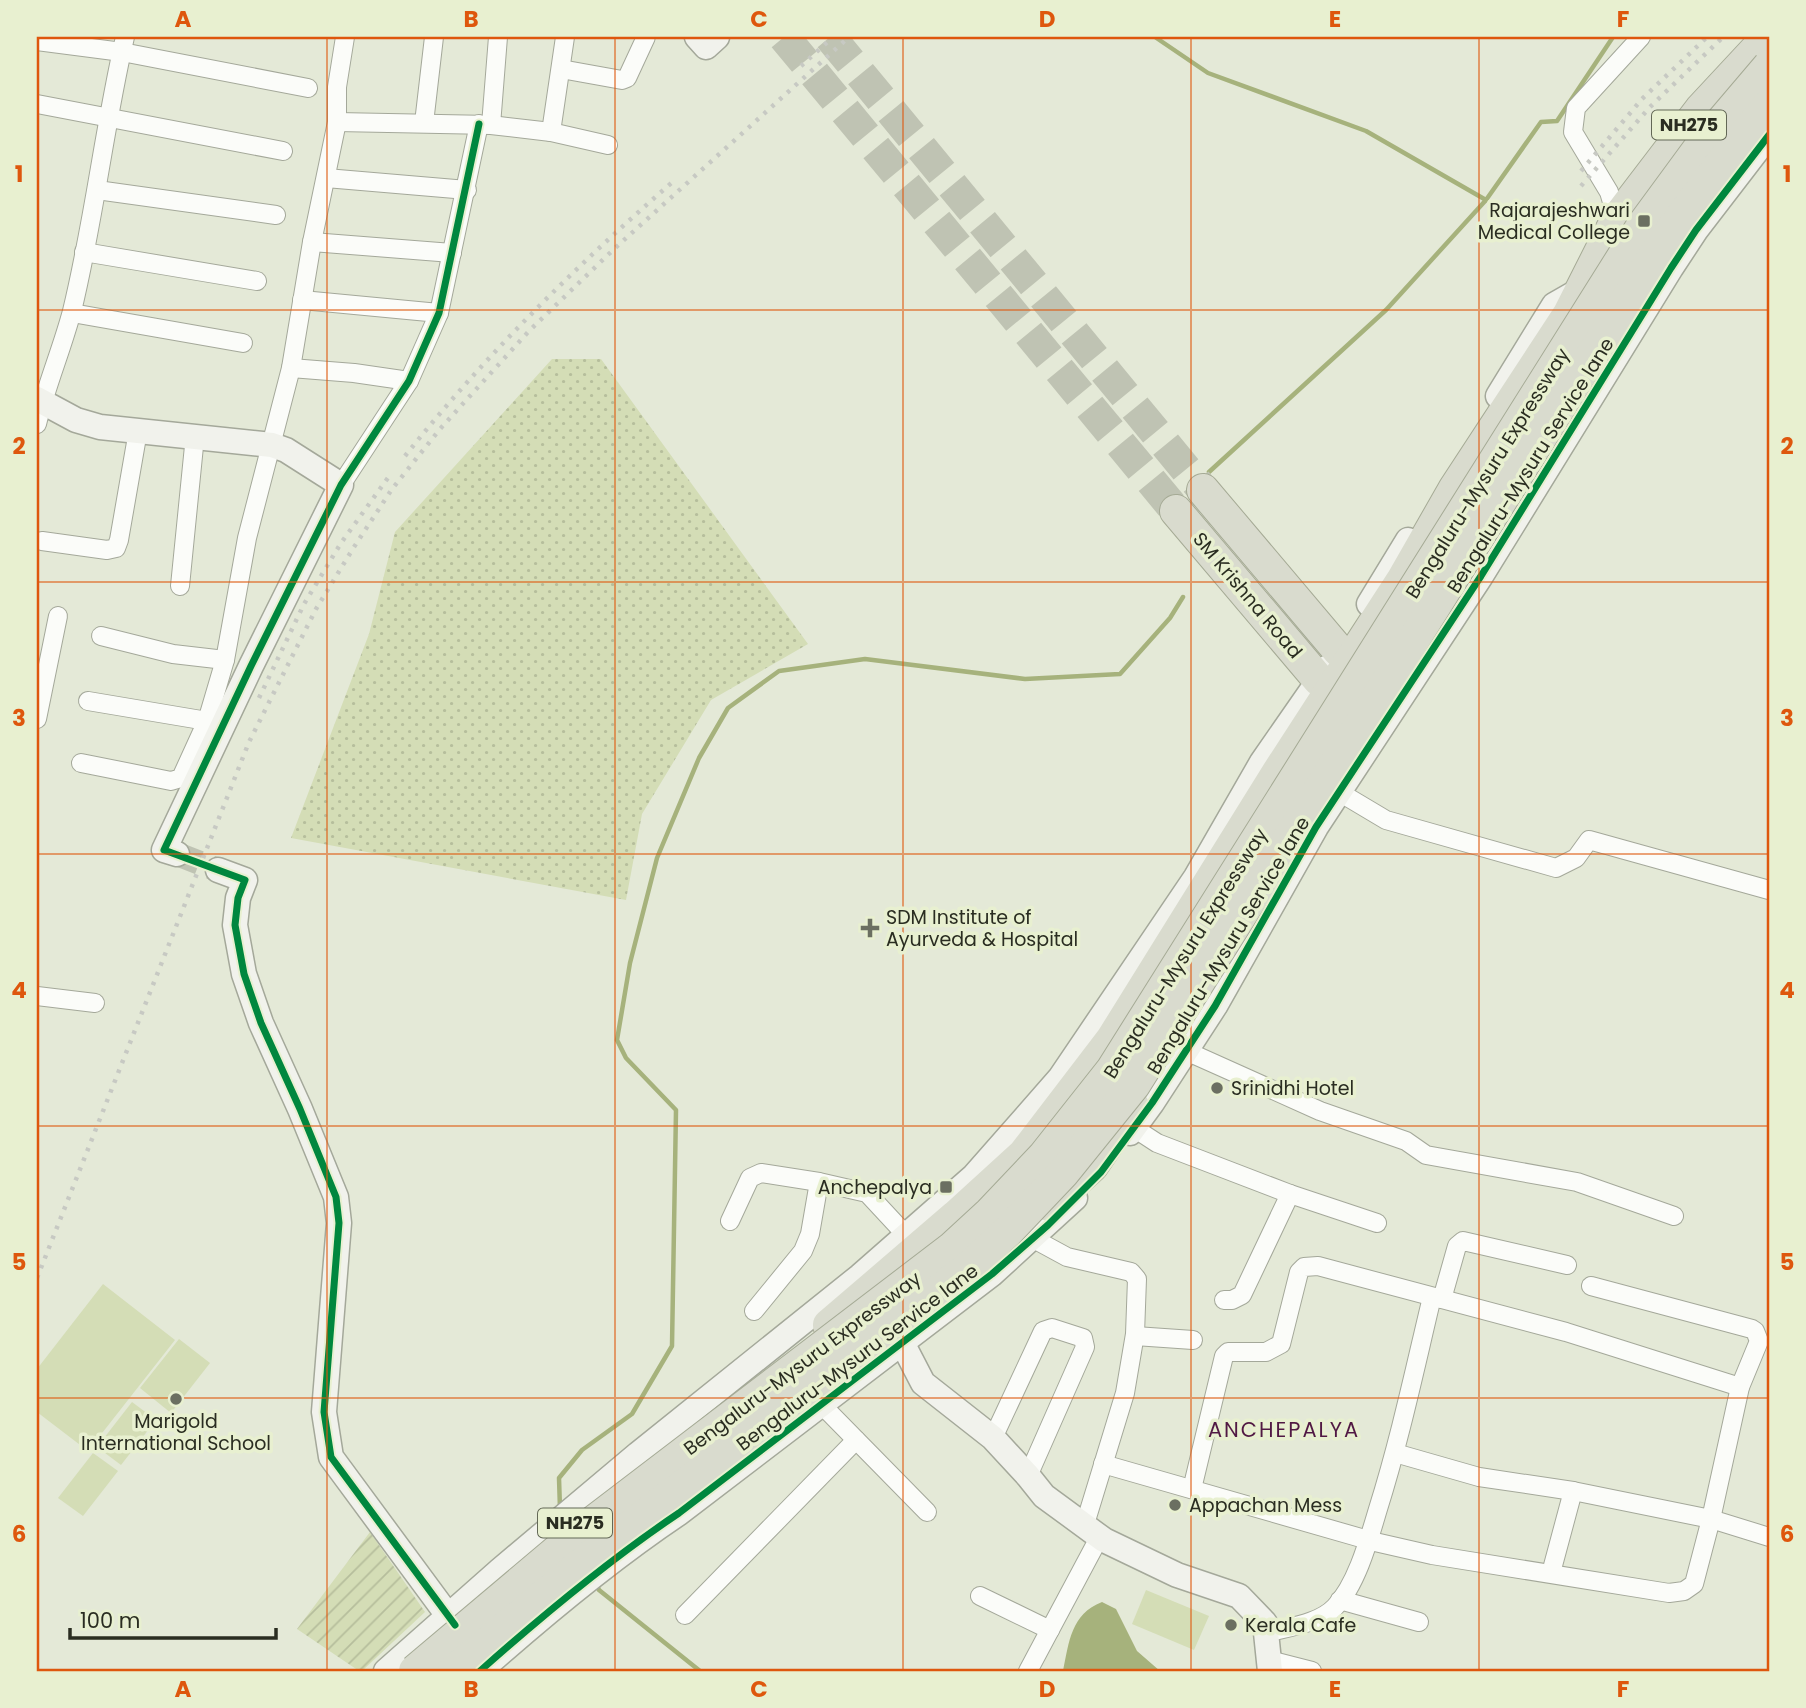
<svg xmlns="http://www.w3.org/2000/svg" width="1806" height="1708" viewBox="0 0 1806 1708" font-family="Poppins,sans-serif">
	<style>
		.grass { fill: url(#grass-dots) }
		.park { fill: #d4ddb6 }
		.garden { fill: url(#garden-furrows) }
		.water { fill: #a6b27c }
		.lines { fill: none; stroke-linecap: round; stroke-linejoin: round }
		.stream { stroke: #a6b27c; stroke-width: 4.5 }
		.secondary-tunnel { stroke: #bfc3b3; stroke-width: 24; stroke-dasharray: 24 12; stroke-linecap: butt }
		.highway-tunnel { stroke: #bfc3b3; stroke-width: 32; stroke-dasharray: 32 16; stroke-linecap: butt }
		.street-casing { stroke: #a4a89a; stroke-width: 20 }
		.secondary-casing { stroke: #a4a89a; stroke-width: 27 }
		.highway-casing { stroke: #a5aa95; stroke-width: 34 }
		.street { stroke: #fbfcf9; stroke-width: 18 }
		.secondary { stroke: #f1f2ec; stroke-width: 24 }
		.highway { stroke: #d9dbce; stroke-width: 32 }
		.rail { stroke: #c7c9c3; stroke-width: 4.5; stroke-dasharray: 3.5 7; stroke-linecap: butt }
		.highway-bridge-casing { stroke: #a5aa95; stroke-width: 34; stroke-linecap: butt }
		.highway-bridge { stroke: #d9dbce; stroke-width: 32 }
		.cycleway-casing { stroke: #e8f0d0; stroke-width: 11 }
		.cycleway { stroke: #00873e; stroke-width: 7 }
		.grid { fill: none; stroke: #de570d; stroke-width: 2; stroke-opacity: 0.55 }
		.poi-dot { fill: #6b6f61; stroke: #e8f0d0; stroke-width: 2.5 }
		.labels { text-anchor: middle; stroke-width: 7; stroke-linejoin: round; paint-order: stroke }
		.shield { fill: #e8f0d0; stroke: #636856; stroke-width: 2 }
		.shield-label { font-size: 18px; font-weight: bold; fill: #2a2d21 }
		.poi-label { font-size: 19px; fill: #2a2d21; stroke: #e8f0d0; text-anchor: start }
		.street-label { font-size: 19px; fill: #2a2d21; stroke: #e8f0d0 }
		.neighbourhood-label { font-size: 21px; letter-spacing: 2px; fill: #511944; stroke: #e8f0d0 }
		.neatline { fill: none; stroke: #de570d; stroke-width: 2.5 }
		.grid-label { font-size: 23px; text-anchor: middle; font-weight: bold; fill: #de570d }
	</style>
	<defs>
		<pattern id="grass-dots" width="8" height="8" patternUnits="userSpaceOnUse" patternTransform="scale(1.75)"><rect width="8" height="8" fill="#d4ddb6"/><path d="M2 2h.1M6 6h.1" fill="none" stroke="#b6be9c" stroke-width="1.8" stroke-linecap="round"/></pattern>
		<pattern id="garden-furrows" width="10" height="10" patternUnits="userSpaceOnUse" patternTransform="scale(1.75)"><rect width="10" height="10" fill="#d4ddb6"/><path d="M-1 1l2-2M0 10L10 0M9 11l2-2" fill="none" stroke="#b6be9c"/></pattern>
	</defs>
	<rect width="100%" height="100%" fill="#e4e9d7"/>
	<!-- grass -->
	<path class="grass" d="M552,359H601L808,644L711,700L642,814L626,900L291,838L369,634L395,532Z"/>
	<!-- park -->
	<g class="park">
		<path d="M103,1284L175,1340L88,1451L37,1412V1369Z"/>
		<path d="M179,1339L210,1363L171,1413L140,1388Z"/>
		<path d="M132,1402L156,1420L121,1465L97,1447Z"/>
		<path d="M93,1453L118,1471L83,1516L58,1498Z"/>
		<path d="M1146,1590L1209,1616L1194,1650L1132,1624Z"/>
	</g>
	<!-- garden -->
	<path class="garden" d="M370,1532L425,1612L362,1671H359L297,1629Z"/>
	<!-- water -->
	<path class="water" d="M1102,1602L1116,1609L1137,1651L1160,1671H1063C1069,1642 1071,1614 1102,1602Z"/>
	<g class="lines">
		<!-- stream -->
		<g class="stream">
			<path d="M1155,37L1208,73L1366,131L1486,200L1386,310L1209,472"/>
			<path d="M1486,200L1541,122L1557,121L1613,37"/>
			<path d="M560,1509L559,1478L582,1450L632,1414L672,1346L676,1110L626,1058L617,1040L630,963L657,858L699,758L728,708L779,671L865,659L1025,679L1120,674L1170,618L1183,597"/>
			<path d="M596,1583L599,1590L700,1671"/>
		</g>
		<!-- secondary-tunnel -->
		<path class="secondary-tunnel" d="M177,854L218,870"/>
		<!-- highway-tunnel -->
		<g class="highway-tunnel">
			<path d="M784,37L1176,511"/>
			<path d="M830,37L1203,490"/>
		</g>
		<!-- street casing -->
		<g class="street-casing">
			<g id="street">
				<path d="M37,41L122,52L308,88"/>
				<path d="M561,69L622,80L627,78L646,37"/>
				<path d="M37,104L283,151"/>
				<path d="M337,122L491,125L498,37"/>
				<path d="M424,123L434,37"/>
				<path d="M491,125L551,132L608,145"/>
				<path d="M551,132L565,37"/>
				<path d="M326,178L467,190"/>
				<path d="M97,190L276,215"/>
				<path d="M1617,219L1609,192L1573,132L1576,108L1641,37"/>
				<path d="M312,242L452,253"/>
				<path d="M84,252L257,281"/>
				<path d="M302,300L439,313"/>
				<path d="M72,313L243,343"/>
				<path d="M291,368L354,373L409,381"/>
				<path d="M37,424C46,386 62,349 72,311C94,221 104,128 125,37"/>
				<path d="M341,485L409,381L439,313L479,124"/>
				<path d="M42,541L107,550L116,548L119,540L138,431"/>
				<path d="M180,586L195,436"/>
				<path d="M101,636L173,654L225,660"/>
				<path d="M88,701L207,721"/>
				<path d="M37,719L58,616"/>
				<path d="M81,763L171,781L181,778L207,721L225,660L247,538L291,368L312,242L337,122V87L345,37"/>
				<path d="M1339,792L1386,820L1556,868L1576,858L1589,840L1769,890"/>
				<path d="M37,996L95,1003"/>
				<path d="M1186,1051L1320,1111L1406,1141L1426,1155L1577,1182L1674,1216"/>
				<path d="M1134,1128L1157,1143L1290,1194L1377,1223"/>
				<path d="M730,1221L750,1178L761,1173L819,1182L867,1193L906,1235"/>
				<path d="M1032,1238L1067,1257L1131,1272L1137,1279L1135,1334L1125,1393L1085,1524"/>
				<path d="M1442,1299L1457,1246L1463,1241L1567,1265"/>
				<path d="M1224,1300H1232L1242,1295L1290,1194"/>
				<path d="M754,1311L803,1251L810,1234L819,1182"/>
				<path d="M1135,1336L1193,1340"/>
				<path d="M815,1398L927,1512"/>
				<path d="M993,1438L1043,1331L1052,1328L1083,1338L1085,1347L1028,1476"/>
				<path d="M1395,1453L1479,1477L1573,1491L1711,1519L1769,1537"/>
				<path d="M1103,1464L1375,1542L1432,1555L1669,1593L1684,1591L1694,1584L1711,1519L1740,1387L1759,1341L1755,1331L1752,1329L1591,1286"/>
				<path d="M1192,1489L1224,1356L1228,1352H1266L1281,1344L1299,1272L1304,1267L1318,1266L1566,1332L1740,1387"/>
				<path d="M1551,1573L1573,1491"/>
				<path d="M980,1596L1050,1630"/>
				<path d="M1340,1600L1419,1622"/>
				<path d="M685,1615L856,1440"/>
				<path d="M1266,1633C1288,1627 1319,1624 1335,1607C1357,1584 1369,1539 1378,1509C1400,1439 1415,1368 1432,1297"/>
				<path d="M1269,1660L1312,1671"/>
				<path d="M1028,1671L1100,1536"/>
			</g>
		</g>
		<!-- secondary casing -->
		<g class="secondary-casing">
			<g id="secondary">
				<path d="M697,37L706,47L717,37"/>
				<path d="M1498,396L1554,305L1582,289"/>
				<path d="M37,399L76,420L100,427L272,445L286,450L341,485L251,666L164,850L177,854"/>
				<path d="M1369,604L1408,540"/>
				<path d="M218,870L245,880L238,898L235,925L244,974L261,1023L300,1109L336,1197L339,1223L324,1412L331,1457L455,1625"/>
				<path d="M1130,1133L1152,1103L1215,1006L1316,827L1481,576L1671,268L1696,230L1769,135"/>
				<path d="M895,1329L923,1383L993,1438L1028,1476L1044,1496L1104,1540L1177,1575L1239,1596L1265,1623L1270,1671"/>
				<path d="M386,1671L499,1571L638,1454L860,1276L974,1176L1060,1078L1196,877L1262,762L1328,667"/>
				<path d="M480,1671C543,1615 609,1560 679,1513L992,1274L1075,1198"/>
			</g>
		</g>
		<!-- highway casing -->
		<g class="highway-casing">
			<g id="highway">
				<path d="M1203,490L1339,651"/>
				<path d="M1176,511L1319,680"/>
				<path d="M1049,1205L1092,1166L1133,1106"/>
				<path d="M829,1325L956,1216L1024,1154L1112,1039L1278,772L1403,579L1455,488L1569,314L1617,219L1701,109L1768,37"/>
			</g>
		</g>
		<!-- street -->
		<use href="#street" class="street"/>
		<!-- secondary -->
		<use href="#secondary" class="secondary"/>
		<!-- highway -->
		<use href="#highway" class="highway"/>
		<!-- rail -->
		<g class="rail">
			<path d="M801,66L833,37"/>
			<path d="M1581,171L1642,99L1707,37"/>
			<path d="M1581,186L1650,107L1723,37"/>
			<path d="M405,456C486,354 578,264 676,179"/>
			<path d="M259,698L304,604L341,543L390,475"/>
			<path d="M37,1278L249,742L316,609L354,547L392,489L440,429L529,331L614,249L849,37"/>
		</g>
		<!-- highway-bridge casing -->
		<g class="highway-bridge-casing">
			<g id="highway-bridge">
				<path d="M415,1671L575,1536L952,1248L990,1213L1044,1156L1112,1070L1643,225L1701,146L1769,66"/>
				<path d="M454,1671L591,1556L968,1268L1007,1232L1063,1173L1134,1085L1665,239L1722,162L1769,105"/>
			</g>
		</g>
		<!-- highway-bridge -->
		<use href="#highway-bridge" class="highway-bridge"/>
		<!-- cycleway casing -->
		<g class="cycleway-casing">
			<g id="cycleway">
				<path d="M455,1625L331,1457L324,1412L339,1223L336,1197L300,1109L261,1023L244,974L235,925L238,898L245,880L164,850L251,666L341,485L409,381L439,313L479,124"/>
				<path d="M480,1671C543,1615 609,1560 679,1513L992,1274L1048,1225L1101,1172L1152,1103L1215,1006L1316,827L1481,576L1671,268L1696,230L1769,135"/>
			</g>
		</g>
		<!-- cycleway -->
		<use href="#cycleway" class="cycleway"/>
	</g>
	<!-- grid -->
	<path class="grid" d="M327,37V1671M615,37V1671M903,37V1671M1191,37V1671M1479,37V1671M37,310H1769M37,582H1769M37,854H1769M37,1126H1769M37,1398H1769"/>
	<!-- markers -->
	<g class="poi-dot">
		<rect x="1637" y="214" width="14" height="14" rx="3.5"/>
		<path d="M866.5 917.5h7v7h7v7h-7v7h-7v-7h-7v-7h7z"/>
		<circle cx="1217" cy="1088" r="7"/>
		<rect x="939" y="1180" width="14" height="14" rx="3.5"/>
		<circle cx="176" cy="1399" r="7"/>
		<circle cx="1175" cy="1505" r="7"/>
		<circle cx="1231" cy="1625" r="7"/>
	</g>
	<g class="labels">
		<!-- shield labels -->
		<g class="shield">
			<rect x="1652" y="110.5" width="74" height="29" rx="5"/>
			<rect x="538" y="1508.5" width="74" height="29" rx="5"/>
		</g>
		<g class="shield-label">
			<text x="1689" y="131">NH275</text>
			<text x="575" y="1529">NH275</text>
		</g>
		<!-- poi labels -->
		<g class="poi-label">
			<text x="1630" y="217" text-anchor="end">Rajarajeshwari<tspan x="1630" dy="22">Medical College</tspan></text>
			<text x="886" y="924">SDM Institute of<tspan x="886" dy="22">Ayurveda &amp; Hospital</tspan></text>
			<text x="1231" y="1095">Srinidhi Hotel</text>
			<text x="932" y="1194" text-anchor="end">Anchepalya</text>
			<text x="176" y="1428" text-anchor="middle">Marigold<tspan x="176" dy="22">International School</tspan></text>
			<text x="1189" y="1512">Appachan Mess</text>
			<text x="1245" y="1632">Kerala Cafe</text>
		</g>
		<!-- street labels -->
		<g class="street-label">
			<text transform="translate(1530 465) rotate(-58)" y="7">Bengaluru-Mysuru Service lane</text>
			<text transform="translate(1487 473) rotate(-58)" y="7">Bengaluru-Mysuru Expressway</text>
			<text transform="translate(1248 595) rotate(50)" y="7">SM Krishna Road</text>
			<text transform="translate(1228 945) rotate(-59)" y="7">Bengaluru-Mysuru Service lane</text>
			<text transform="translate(1185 953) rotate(-58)" y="7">Bengaluru-Mysuru Expressway</text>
			<text transform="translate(857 1357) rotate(-37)" y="7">Bengaluru-Mysuru Service lane</text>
			<text transform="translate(802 1363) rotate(-37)" y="7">Bengaluru-Mysuru Expressway</text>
		</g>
		<!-- neighbourhood labels -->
		<g class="neighbourhood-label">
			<text x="1284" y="1437">ANCHEPALYA</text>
		</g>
	</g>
	<!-- border -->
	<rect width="1806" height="1708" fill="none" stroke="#e8f0d0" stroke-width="77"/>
	<!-- scale -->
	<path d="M70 1628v10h206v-10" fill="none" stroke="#2a2d21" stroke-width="3.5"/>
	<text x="80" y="1628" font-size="21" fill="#2a2d21" stroke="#e8f0d0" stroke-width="5" paint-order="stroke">100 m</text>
	<rect x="38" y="38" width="1730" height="1632" class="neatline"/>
	<g class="grid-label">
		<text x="183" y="27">A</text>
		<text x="471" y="27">B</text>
		<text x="759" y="27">C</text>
		<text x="1047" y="27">D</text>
		<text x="1335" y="27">E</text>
		<text x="1623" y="27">F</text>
		<text x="19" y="182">1</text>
		<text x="1787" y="182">1</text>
		<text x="19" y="454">2</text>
		<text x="1787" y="454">2</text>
		<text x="19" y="726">3</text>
		<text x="1787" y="726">3</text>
		<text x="19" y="998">4</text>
		<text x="1787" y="998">4</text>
		<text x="19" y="1270">5</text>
		<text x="1787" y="1270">5</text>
		<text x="19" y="1542">6</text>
		<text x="1787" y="1542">6</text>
		<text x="183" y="1697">A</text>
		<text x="471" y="1697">B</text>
		<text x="759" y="1697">C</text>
		<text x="1047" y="1697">D</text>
		<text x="1335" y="1697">E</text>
		<text x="1623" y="1697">F</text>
	</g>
</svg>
